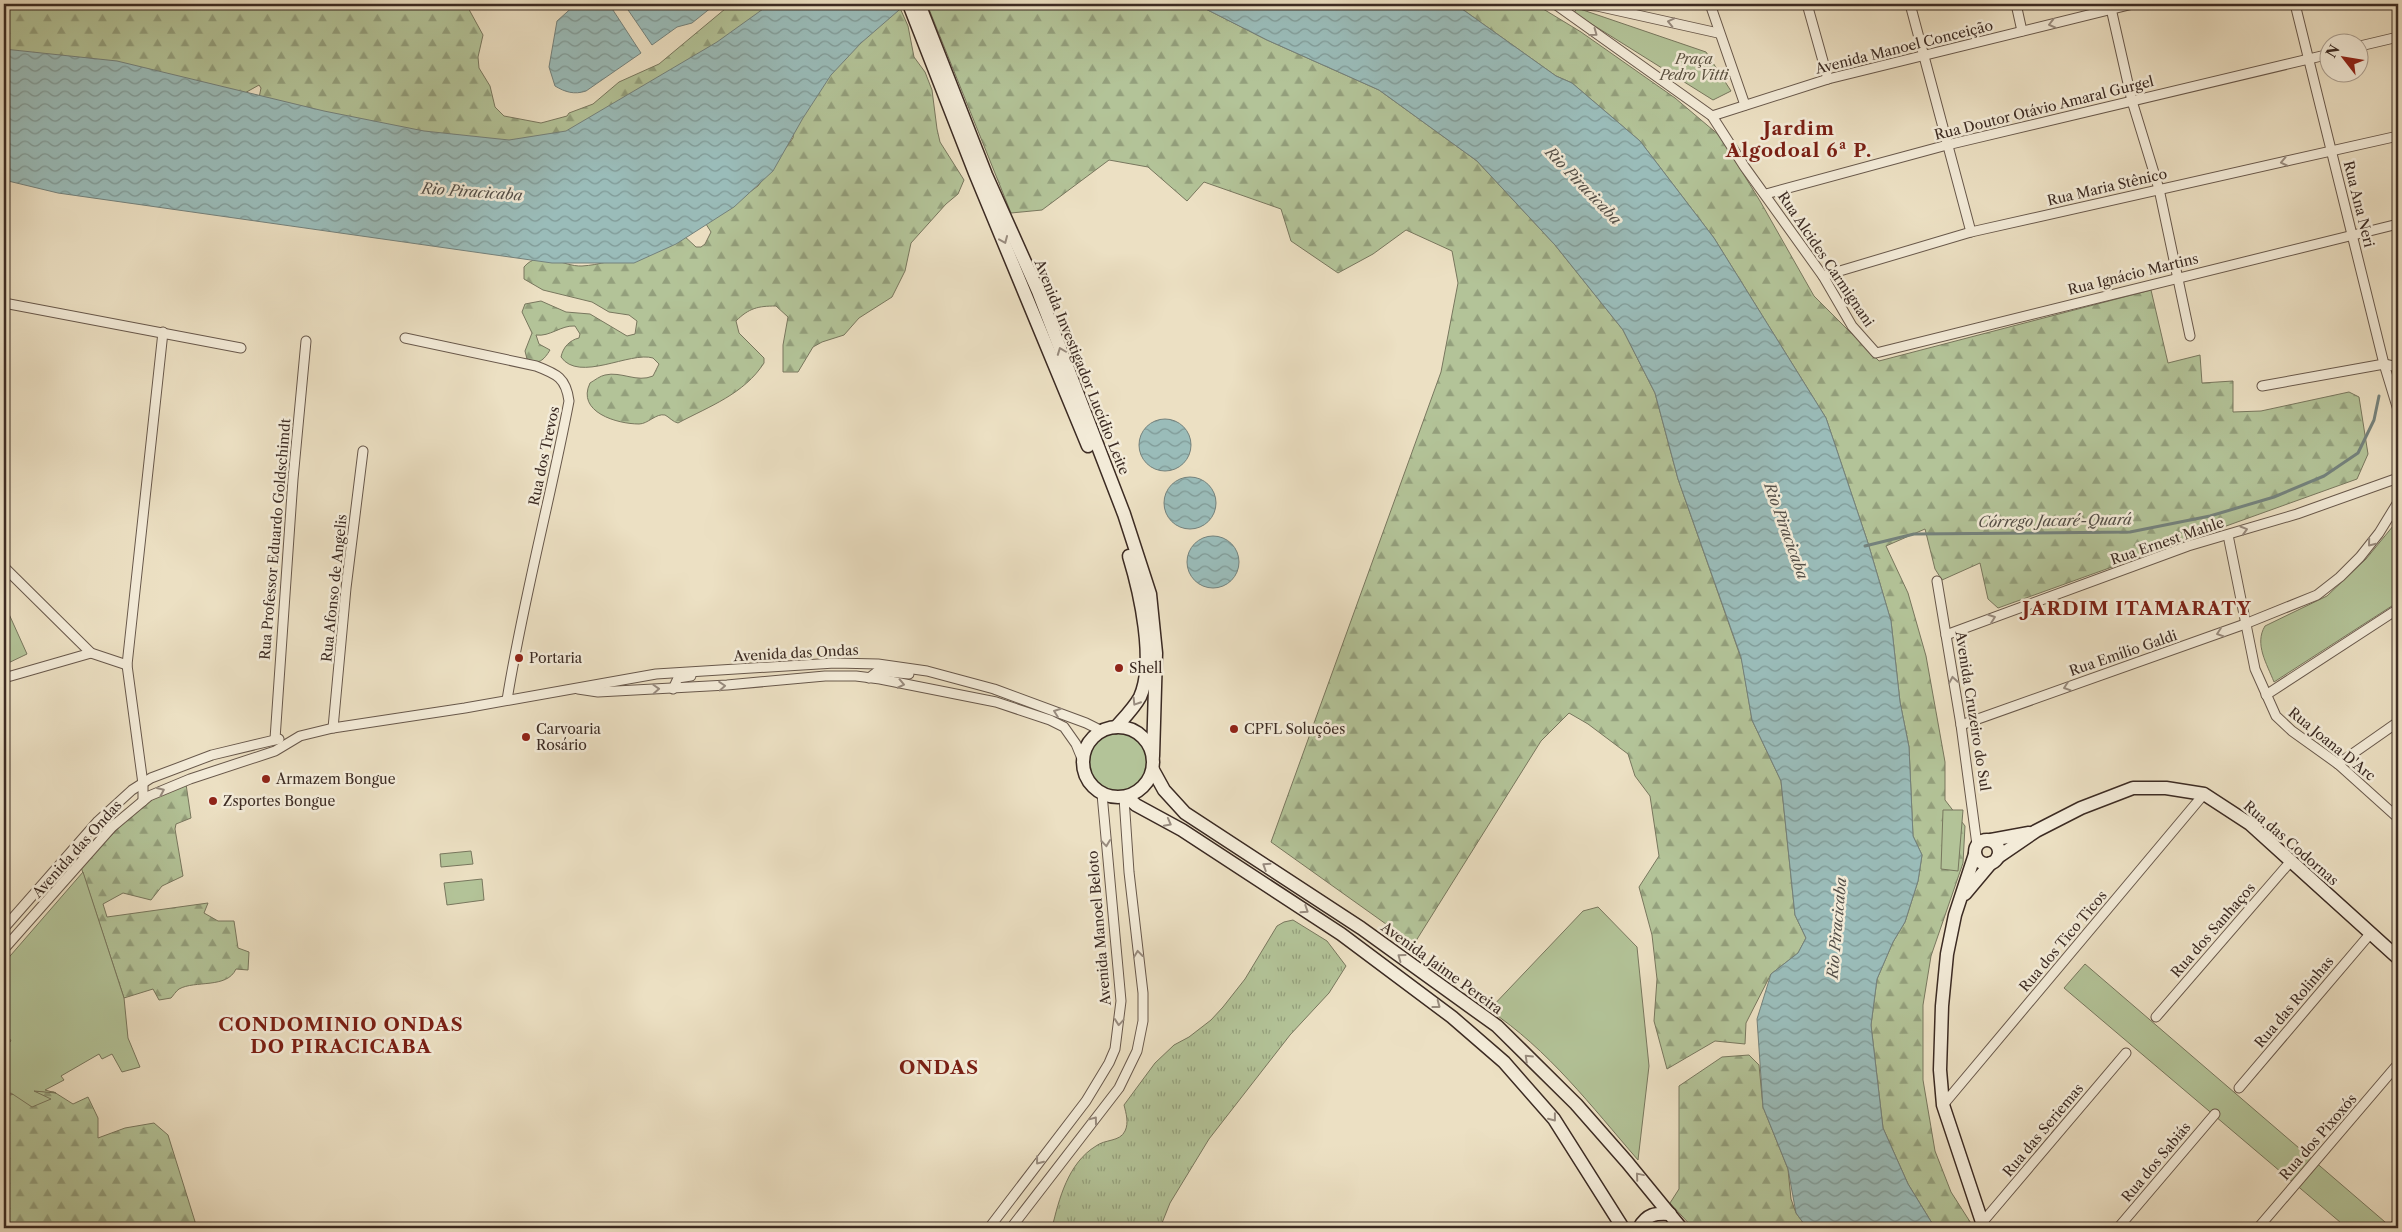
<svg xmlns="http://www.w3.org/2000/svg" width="2402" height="1232" viewBox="0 0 2402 1232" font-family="'Libre Caslon Text',serif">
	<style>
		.grass { fill: url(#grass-tufts); stroke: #78775e }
		.forest { fill: url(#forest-firs); stroke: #78775e }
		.park { fill: #b3c398; stroke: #78775e }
		.water { fill: url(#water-waves); stroke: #74827d }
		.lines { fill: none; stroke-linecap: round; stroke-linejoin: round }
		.stream { stroke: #74827d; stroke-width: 3 }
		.street-casing { stroke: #68584b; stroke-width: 11 }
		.secondary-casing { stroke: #3c2b23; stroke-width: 15 }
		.street { stroke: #f3ebd8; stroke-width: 9 }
		.secondary { stroke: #f3ebd8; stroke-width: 12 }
		.oneway { stroke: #988b7e }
		.poi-dot { fill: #8f2418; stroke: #f3ebd8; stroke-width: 2 }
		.labels { text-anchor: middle; stroke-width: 5; stroke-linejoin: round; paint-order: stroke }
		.street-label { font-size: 14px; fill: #3c2b23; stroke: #f3ebd8 }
		.park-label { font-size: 14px; font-style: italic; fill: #5a5140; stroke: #f3ebd8 }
		.poi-label { font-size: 14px; fill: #3c2b23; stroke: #f3ebd8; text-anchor: start }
		.water-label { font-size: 15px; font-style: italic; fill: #544f48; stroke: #f3ebd8 }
		.district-label { font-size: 19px; font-weight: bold; letter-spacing: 1px; fill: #7a1f14; stroke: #f3ebd8 }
	</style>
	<defs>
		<pattern id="grass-tufts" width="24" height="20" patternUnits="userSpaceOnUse" patternTransform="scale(1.25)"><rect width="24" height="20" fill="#b3c398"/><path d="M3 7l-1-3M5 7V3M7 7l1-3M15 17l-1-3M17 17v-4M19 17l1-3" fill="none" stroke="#939f7c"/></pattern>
		<pattern id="forest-firs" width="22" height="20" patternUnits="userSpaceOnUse" patternTransform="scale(1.25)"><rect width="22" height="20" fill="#b3c398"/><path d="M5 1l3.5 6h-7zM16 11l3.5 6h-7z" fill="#939f7c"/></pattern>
		<pattern id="water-waves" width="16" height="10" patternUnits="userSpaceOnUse" patternTransform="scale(1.25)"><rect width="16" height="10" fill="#9abcb9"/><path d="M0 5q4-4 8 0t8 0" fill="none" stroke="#7f9996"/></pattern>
	</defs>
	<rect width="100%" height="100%" fill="#ece0c3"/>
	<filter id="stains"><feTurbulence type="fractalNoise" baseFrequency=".004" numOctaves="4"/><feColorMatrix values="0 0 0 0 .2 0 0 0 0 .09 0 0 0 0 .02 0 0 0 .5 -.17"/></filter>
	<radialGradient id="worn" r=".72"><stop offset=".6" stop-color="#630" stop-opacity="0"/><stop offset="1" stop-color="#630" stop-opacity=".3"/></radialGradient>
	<!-- grass -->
	<path class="grass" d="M1293,920L1327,941L1346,966L1329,993L1290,1035L1209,1139L1170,1203L1160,1228H1052C1059,1199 1068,1163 1096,1146C1105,1139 1120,1142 1125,1131C1129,1123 1126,1113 1124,1105L1155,1063L1174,1045L1189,1037L1211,1020L1223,1007L1245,979L1277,926L1284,922Z"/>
	<!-- forest -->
	<g class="forest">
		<path d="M4,4H466L483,35L478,57L479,68L490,86L495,107L504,116L541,123L567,116L569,113L593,104L619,82L659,64L725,9L746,4H799L531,159L259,98L261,88L259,85L243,94L4,62Z"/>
		<path d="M927,4H1196L1267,40L1379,90L1477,161L1555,245L1623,330L1655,393L1678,479L1742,661L1752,720L1781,781L1795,915L1806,938L1798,953L1771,974L1746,1023L1745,1044L1715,1041L1667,1069L1654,1021L1657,979L1652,935L1639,887L1659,856L1650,796L1635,776L1628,754L1588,724L1569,713L1541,741L1414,944L1271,842L1441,372L1458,283L1452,251L1406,230L1373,254L1338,273L1291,241L1281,209L1204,182L1187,201L1148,167L1109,160L1042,210L1011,213Z"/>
		<path d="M1455,4H1535L1581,32L1675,98L1720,136L1760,201L1814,296L1879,361L2151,290L2168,363L2200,355L2202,383L2233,381V412L2261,411L2349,392L2359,397L2368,454L2357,479L1998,608L1988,599L1980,563L1942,580L1935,569L1925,529L1886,546L1908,593L1926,656L1945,762V800L1965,826L1963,863L1931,956L1923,1005V1080L1935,1151L1951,1192L1974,1228H1935L1908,1184L1883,1128L1871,1025L1877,979L1893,942L1905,922L1918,881L1922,855L1913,836L1909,747L1900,702L1891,621L1868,543L1826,418L1714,238L1640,141L1572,83L1556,76Z"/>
		<path d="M900,8L908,26L914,57L925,72L932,90L937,129L940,142L964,180L958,194L946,204L911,243L905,271L892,297L859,318L844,335L822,342L813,347L798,372H783V345L788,317L776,306C758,306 749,308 736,321L739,333L764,358V363C744,394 710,406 678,423C673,422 669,417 665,415C656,413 648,424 639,424C617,424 576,412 590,383C595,380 600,376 605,375C621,371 637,383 653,376L659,364L653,358C630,351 579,383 561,357C563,347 570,340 579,338L580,334L575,326C561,325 550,337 536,335L539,344L550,350C544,360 538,366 527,359L525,351L532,333L522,312L525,304L541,301L566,312L590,314L627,336L635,334L637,321L629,315L609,312L592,302L543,290L524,279V267C540,248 563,267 582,266C616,264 651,245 682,234L696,247H701L705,244L711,232L706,224L758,186L793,138L794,130L831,62Z"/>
		<path d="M186,784L191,818L176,824L175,829L183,876L162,886L151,900L123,893L103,904L107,917L208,903L204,913L218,921H234L238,948L249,952L248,970L236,969C227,989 195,980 179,989C176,991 173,996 171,998L159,1000L153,989L124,998L81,867L131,815L150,800Z"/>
		<path d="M1749,1055L1759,1065L1763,1107L1788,1169L1791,1199L1796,1213L1807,1228H1693L1670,1203L1679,1189V1086L1722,1057Z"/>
		<path d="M32,1091L54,1092L73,1104L88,1097L98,1118V1138L125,1128L154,1123L168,1135L197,1228H4V1096Z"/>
	</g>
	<!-- park -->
	<g class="park">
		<path d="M1577,8L1706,52L1731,91L1713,100L1574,13Z"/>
		<path d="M2398,520V602L2274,682C2267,664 2254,644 2265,626L2327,596L2366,559Z"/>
		<path d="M4,603L27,654L4,665Z"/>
		<circle cx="1118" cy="762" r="29"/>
		<path d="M1943,810H1963L1958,871L1941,869Z"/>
		<path d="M471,851L473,864L441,867L440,854Z"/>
		<path d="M83,872L124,998L128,1038L140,1067L122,1072L112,1054L102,1059L99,1054L61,1076L64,1080L45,1090L56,1093L34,1091L51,1099L32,1107L11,1093L4,1097V1046L11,1041L4,1029V963Z"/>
		<path d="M482,879L484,900L447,905L444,883Z"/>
		<path d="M1598,907L1637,947L1649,1066L1638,1160C1592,1107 1548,1049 1489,1010L1583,911Z"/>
		<path d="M2085,964L2392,1228H2347L2064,988Z"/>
	</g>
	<!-- water -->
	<g class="water">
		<path d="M576,4H609L641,53L586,91C574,95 565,92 555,86L549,67L557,21Z"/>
		<path d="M624,4H713L712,7L692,23L677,27L652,45Z"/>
		<path d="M770,4H906L861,43L831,75L803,118L773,171L734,207L676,244L634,263H552L58,193L4,180V49L117,61L324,111L424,131L509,140L566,131L717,42Z"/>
		<path d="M1196,4H1455L1556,76L1572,83L1640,141L1714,238L1826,418L1868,543L1891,621L1900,702L1909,747L1913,836L1922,855L1918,881L1905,922L1893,942L1877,979L1871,1025L1883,1128L1908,1184L1935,1228H1807L1796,1213L1788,1169L1763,1107L1757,1019L1771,974L1798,953L1806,938L1795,915L1781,781L1752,720L1741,657L1678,479L1655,393L1623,330L1555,245L1477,161L1379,90L1267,40Z"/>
		<circle cx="1165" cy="445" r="26"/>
		<circle cx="1190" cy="503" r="26"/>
		<circle cx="1213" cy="562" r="26"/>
	</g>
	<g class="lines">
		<!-- stream -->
		<g class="stream">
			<path d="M2397,340L2398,338"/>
			<path d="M1865,546L1914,534L2130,532L2210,516L2274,497L2324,476L2358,453L2374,420L2379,396"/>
		</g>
		<!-- street casing -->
		<g class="street-casing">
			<g id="street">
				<path d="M1555,4L1712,116L1744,166L1823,276L1852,326L1876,353L2398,224"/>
				<path d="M1574,4L1597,6L1718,33"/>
				<path d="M1710,4L1745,105"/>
				<path d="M1807,4L1828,79"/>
				<path d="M1910,4L1971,232"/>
				<path d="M2016,4L2022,31"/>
				<path d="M2110,4L2132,101L2159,189L2190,336"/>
				<path d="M2295,4L2384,364L2398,410"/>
				<path d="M2360,46L2398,37"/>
				<path d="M1712,116L1828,79L2133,4"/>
				<path d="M1766,194L1947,145L2330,54"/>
				<path d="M1823,276L1971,232L2398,136"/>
				<path d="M4,303L241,348"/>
				<path d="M405,338L536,366C557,374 566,378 569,401C550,501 523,600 507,700"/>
				<path d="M2262,386L2384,364L2398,367"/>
				<path d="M2228,535L2255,669L2276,716L2292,731L2338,764L2398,818"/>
				<path d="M4,567L91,653L127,665"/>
				<path d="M1937,581L1961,725L1977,845"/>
				<path d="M1946,635L2188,546L2297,514L2398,478"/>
				<path d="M4,678L91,653"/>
				<path d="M869,678L878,671L909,674"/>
				<path d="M578,689L598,692L727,685L825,676H856L880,679L996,702L1050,720L1064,727L1076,744L1083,761"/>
				<path d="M673,689L678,678L691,676"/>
				<path d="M2266,695L2398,609"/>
				<path d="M1961,725L2245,624L2317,595L2340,577L2360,557L2379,533L2398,502"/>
				<path d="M333,728L346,588L363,451"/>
				<path d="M275,739L293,479L306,341"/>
				<path d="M2338,764L2398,722"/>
				<path d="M143,801V784L127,665L163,332"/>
				<path d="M4,928L98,821L132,790L151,778L212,755L279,739"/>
				<path d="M4,949L112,827L149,796L190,779L275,751L300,736L333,728L465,708L656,674L835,663L878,664L927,671L994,689L1086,723L1102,731"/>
				<path d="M2156,1017L2291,861"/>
				<path d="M2239,1088L2370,934"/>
				<path d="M1943,1105L2204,794"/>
				<path d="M1981,1224L2126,1053"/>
				<path d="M2394,1227L2398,1222"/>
				<path d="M989,1228L1086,1101L1109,1063L1115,1049L1121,1001L1102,794"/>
				<path d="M1011,1228L1119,1088L1137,1051L1143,1021V993L1129,872L1124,798"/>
				<path d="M2118,1228L2215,1114"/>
				<path d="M2258,1228L2398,1064"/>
			</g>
		</g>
		<!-- secondary casing -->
		<g class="secondary-casing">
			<g id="secondary">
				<path d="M909,4L975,173L1088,446"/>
				<path d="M919,4L986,175L1038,291L1124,514L1150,594L1156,653L1153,756"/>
				<circle cx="1118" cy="762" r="35"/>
				<path d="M1116,727C1124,718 1134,708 1140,697C1156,662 1140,592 1129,556"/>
				<path d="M1153,770L1164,790L1185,813L1361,928L1497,1026L1576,1104L1627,1162L1681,1228"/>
				<path d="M1127,797L1136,805L1182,830L1341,934L1452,1017L1504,1062L1554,1119L1623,1228"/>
				<path d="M1991,840L2029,833"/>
				<circle cx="1987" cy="852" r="12"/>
				<path d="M1975,854L1955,915L1947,954L1942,1006L1940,1070L1943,1105L1984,1228"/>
				<path d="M1998,857L2036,831L2081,808L2133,788H2166L2204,794L2250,824L2398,958"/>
				<path d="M1965,894L1991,863"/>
				<path d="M1639,1228C1647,1214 1655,1213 1670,1214"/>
			</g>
		</g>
		<!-- street -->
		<use href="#street" class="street"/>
		<!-- secondary -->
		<use href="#secondary" class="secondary"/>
	</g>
	<!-- one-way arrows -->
	<defs><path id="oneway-chevron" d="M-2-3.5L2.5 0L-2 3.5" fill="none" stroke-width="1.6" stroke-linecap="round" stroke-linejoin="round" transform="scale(1.25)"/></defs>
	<g class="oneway">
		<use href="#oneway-chevron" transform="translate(1671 22) rotate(-167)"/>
		<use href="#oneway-chevron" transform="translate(2052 24) rotate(166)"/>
		<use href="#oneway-chevron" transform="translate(1594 33) rotate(36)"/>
		<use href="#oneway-chevron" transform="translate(2284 162) rotate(168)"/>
		<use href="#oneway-chevron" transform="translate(1004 240) rotate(67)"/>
		<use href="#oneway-chevron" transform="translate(1061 351) rotate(-111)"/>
		<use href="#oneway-chevron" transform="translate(2244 530) rotate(-17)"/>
		<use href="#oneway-chevron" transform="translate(2371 543) rotate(129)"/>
		<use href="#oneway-chevron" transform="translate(1992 618) rotate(-20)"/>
		<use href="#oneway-chevron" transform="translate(2220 633) rotate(161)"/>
		<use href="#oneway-chevron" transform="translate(1953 680) rotate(-99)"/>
		<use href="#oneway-chevron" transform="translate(901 684) rotate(12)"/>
		<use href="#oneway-chevron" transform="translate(722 686) rotate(-4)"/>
		<use href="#oneway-chevron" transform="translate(2067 687) rotate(161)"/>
		<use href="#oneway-chevron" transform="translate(656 689) rotate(-3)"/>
		<use href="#oneway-chevron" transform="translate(1136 702) rotate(122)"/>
		<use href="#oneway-chevron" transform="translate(1057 712) rotate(-160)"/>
		<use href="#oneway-chevron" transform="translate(161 791) rotate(-24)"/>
		<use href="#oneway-chevron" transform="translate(1168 823) rotate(28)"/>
		<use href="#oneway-chevron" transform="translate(1106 843) rotate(84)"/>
		<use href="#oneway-chevron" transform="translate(1266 866) rotate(-147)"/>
		<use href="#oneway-chevron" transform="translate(1305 910) rotate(33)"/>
		<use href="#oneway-chevron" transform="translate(1138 954) rotate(-97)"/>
		<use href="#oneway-chevron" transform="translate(1401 957) rotate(-144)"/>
		<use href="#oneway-chevron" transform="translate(1437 1005) rotate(37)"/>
		<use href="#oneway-chevron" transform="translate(1119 1022) rotate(95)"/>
		<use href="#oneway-chevron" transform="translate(1528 1058) rotate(-136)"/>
		<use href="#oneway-chevron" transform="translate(1553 1118) rotate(52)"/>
		<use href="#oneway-chevron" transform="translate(1094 1120) rotate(-53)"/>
		<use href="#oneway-chevron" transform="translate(1039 1161) rotate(128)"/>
		<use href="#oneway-chevron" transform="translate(1639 1176) rotate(-130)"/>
	</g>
	<!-- markers -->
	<g class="poi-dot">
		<circle cx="519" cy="658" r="5"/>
		<circle cx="1119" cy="668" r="5"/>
		<circle cx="1234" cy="729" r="5"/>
		<circle cx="526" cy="737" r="5"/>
		<circle cx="266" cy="779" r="5"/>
		<circle cx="213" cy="801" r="5"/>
	</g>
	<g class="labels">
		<!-- street labels -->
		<g class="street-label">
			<text transform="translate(1904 47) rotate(-14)" y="5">Avenida Manoel Conceição</text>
			<text transform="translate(2044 108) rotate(-14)" y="5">Rua Doutor Otávio Amaral Gurgel</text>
			<text transform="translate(2107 187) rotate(-13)" y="5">Rua Maria Stênico</text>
			<text transform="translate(2359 204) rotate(76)" y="5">Rua Ana Neri</text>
			<text transform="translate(1826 259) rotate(56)" y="5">Rua Alcides Carmignani</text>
			<text transform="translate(2133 274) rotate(-14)" y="5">Rua Ignácio Martins</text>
			<text transform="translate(1082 367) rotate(68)" y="5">Avenida Investigador Lucídio Leite</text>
			<text transform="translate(544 456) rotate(-78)" y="5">Rua dos Trevos</text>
			<text transform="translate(275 539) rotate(-85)" y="5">Rua Professor Eduardo Goldschimdt</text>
			<text transform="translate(2167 541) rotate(-19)" y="5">Rua Ernest Mahle</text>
			<text transform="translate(334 588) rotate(-84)" y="5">Rua Afonso de Angelis</text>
			<text transform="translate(796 653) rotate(-3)" y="5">Avenida das Ondas</text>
			<text transform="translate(2123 653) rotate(-19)" y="5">Rua Emílio Galdi</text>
			<text transform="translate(1973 711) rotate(81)" y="5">Avenida Cruzeiro do Sul</text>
			<text transform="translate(2332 744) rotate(39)" y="5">Rua Joana D'Arc</text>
			<text transform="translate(2291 843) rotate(41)" y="5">Rua das Codornas</text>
			<text transform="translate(77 849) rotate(-48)" y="5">Avenida das Ondas</text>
			<text transform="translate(1099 928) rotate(-95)" y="5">Avenida Manoel Beloto</text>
			<text transform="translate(2213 930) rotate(-49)" y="5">Rua dos Sanhaços</text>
			<text transform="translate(2063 941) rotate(-50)" y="5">Rua dos Tico Ticos</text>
			<text transform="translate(1442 968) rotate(36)" y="5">Avenida Jaime Pereira</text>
			<text transform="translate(2294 1002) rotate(-50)" y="5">Rua das Rolinhas</text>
			<text transform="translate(2043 1130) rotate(-50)" y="5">Rua das Seriemas</text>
			<text transform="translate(2318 1137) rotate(-49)" y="5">Rua dos Pixoxós</text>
			<text transform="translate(2156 1162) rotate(-50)" y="5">Rua dos Sabiás</text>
		</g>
		<!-- park labels -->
		<g class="park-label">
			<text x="1694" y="64">Praça<tspan x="1694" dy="16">Pedro Vitti</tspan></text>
		</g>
		<!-- poi labels -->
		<g class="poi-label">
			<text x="529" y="663">Portaria</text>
			<text x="1129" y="673">Shell</text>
			<text x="536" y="734">Carvoaria<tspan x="536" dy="16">Rosário</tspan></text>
			<text x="1244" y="734">CPFL Soluções</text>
			<text x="276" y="784">Armazem Bongue</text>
			<text x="223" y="806">Zsportes Bongue</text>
		</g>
		<!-- water labels -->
		<g class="water-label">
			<text transform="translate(1583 186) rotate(46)" y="5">Rio Piracicaba</text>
			<text transform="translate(472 192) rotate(4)" y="5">Rio Piracicaba</text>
			<text transform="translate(2055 521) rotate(-1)" y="5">Córrego Jacaré-Quará</text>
			<text transform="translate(1786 531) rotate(70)" y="5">Rio Piracicaba</text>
			<text transform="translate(1837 928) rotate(-85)" y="5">Rio Piracicaba</text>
		</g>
		<!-- district labels -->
		<g class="district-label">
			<text x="1799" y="135">Jardim<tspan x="1799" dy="22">Algodoal 6ª P.</tspan></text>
			<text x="2137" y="615">JARDIM ITAMARATY</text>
			<text x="341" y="1031">CONDOMINIO ONDAS<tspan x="341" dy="22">DO PIRACICABA</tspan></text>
			<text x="939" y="1074">ONDAS</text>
		</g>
	</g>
	<!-- margin -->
	<rect width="2402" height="1232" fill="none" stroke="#ece0c3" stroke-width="20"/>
	<rect x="5" y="5" width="2392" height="1222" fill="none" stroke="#3c2b23" stroke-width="2.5"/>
	<rect x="10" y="10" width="2382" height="1212" fill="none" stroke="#3c2b23"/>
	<!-- north arrow -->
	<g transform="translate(2344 58) rotate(301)"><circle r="24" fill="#f3ebd8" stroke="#aa9e90"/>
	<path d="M0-4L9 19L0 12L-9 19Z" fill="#8f2418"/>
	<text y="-8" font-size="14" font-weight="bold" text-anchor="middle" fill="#3c2b23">N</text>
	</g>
	<rect width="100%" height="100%" filter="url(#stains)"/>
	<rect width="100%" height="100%" fill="url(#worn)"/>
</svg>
